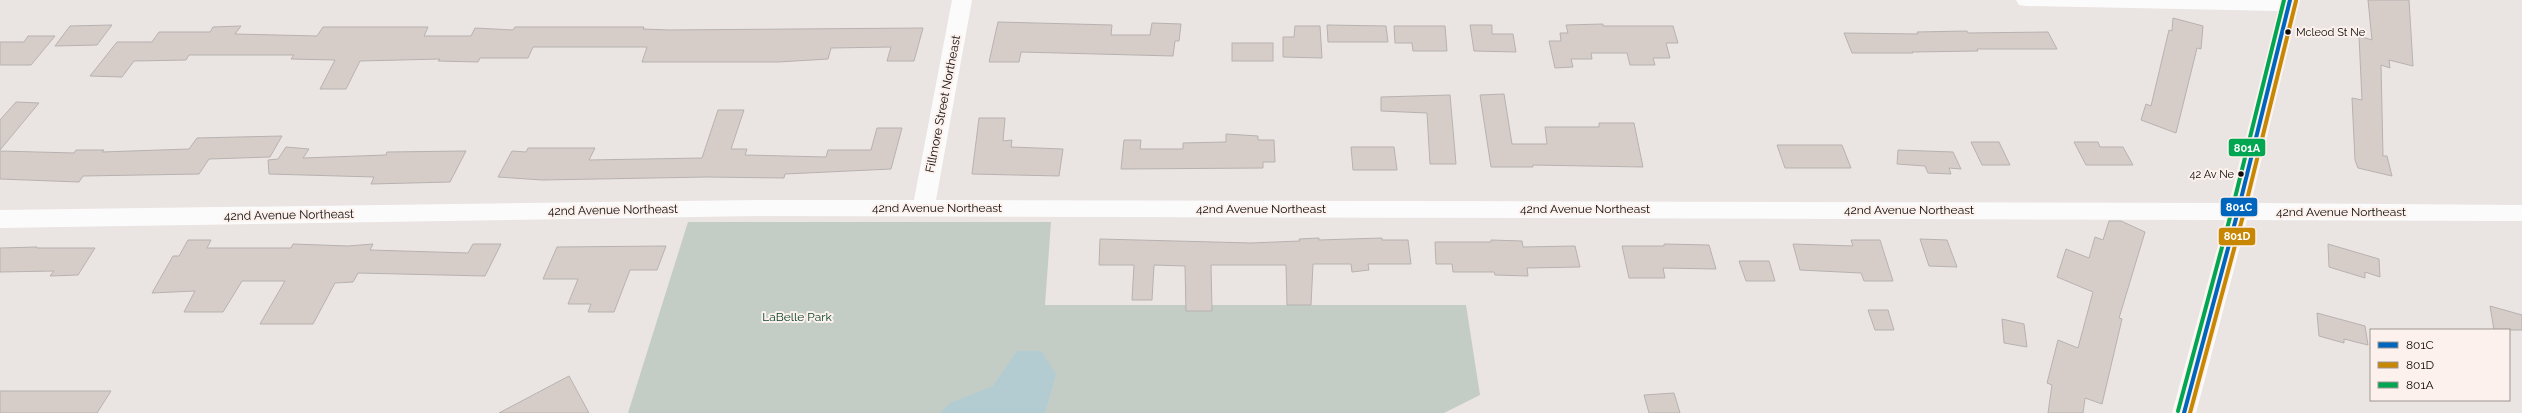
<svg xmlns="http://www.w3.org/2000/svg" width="2522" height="413" viewBox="0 0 2522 413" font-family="Raleway,sans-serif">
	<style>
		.green { fill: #c3cdc5 }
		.water { fill: #b2ccd2 }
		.building { fill: #d6cdc9; stroke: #b7b2b1 }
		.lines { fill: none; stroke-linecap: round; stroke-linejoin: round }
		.minor { fill: #fcfbfb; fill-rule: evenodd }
		.bus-1-casing { stroke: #fcf1ec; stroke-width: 7 }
		.bus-2-casing { stroke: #fcf1ec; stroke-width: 7 }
		.bus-3-casing { stroke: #fcf1ec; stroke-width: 7 }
		.bus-1 { stroke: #0065bd; stroke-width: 4 }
		.bus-2 { stroke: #c88702; stroke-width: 4 }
		.bus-3 { stroke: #00a651; stroke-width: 4 }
		.bus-dot { fill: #0e0b09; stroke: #fcf1ec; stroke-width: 1.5 }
		.labels { text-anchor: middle; stroke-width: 4; stroke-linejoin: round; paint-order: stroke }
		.bus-label { font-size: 11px; fill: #0e0b09; stroke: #fcf1ec; text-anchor: start }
		.street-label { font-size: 12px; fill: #0e0b09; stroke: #fcf1ec }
		.park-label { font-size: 12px; fill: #003d24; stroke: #fcf1ec }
		.line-badge { stroke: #fcf1ec; stroke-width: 1.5 }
		.badge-label { font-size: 11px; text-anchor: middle; font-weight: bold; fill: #fff }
	</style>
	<rect width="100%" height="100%" fill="#eae4e2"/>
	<!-- green -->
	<path class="green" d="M688,222H1051L1045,305H1466L1480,395L1444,413H628Z"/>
	<!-- water -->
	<path class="water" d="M1017,351H1041L1056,374L1045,413H940L950,403L993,386Z"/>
	<!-- building -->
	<g class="building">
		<path d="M2368,0H2409L2413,66L2389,60L2390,68L2381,65L2383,156H2387L2392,176L2358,168L2355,160L2352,98L2362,100L2359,36L2372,40Z"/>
		<path d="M2173,18L2203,26L2201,49L2197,48L2176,133L2141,120L2146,104L2151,106L2169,30L2172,31Z"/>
		<path d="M998,22L1112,25L1111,35H1150L1152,23L1181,24L1179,41H1175L1173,56L1021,52L1019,62H989Z"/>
		<path d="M1603,24V26H1673L1678,43H1666L1670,58H1653L1655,65H1630L1627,53H1591L1592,59H1571L1573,67L1555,68L1549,41H1561L1560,33H1568L1566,25Z"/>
		<path d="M112,25L97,45L55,46L70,26Z"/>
		<path d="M1327,25L1386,26L1388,42H1328Z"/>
		<path d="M1470,25H1492V34H1513L1516,52L1474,51Z"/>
		<path d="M241,26L235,34L317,36L323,27H428L424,36H471L475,28L513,30L515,27H644L643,29L669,30L923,28L914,61H887L891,47L831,48L828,59L778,62H642L647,47H533L528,58H480L478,62L438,61L440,59L360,61L346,89H320L335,60L291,59L294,55H189L186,60L134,61L122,77L90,76L117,42H152L159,32H210L213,27Z"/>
		<path d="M1295,26H1320L1322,58L1283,57V37H1294Z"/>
		<path d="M1394,26H1445L1447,51H1413L1412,43H1395Z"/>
		<path d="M1967,31L1968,33L2048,32L2057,49H1977L1978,51L1912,52L1913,53H1852L1844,33L1918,34L1917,32Z"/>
		<path d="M28,36H55L31,65H0V42H24Z"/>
		<rect x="1232" y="43" width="41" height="18"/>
		<path d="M1504,94L1512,144H1547L1545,127H1599V123H1634L1643,167L1533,165V167H1491L1480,95Z"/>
		<path d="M1450,95L1456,164H1430L1427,113L1381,111V97Z"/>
		<path d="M16,102L39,103L0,150V120Z"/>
		<path d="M718,110H744L731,149H747L745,155L826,157L828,150H871L877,128H902L891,169L785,174L784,178L706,177L542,180L498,177L512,151L526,152L528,148H595L589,160L702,158Z"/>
		<path d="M979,118H1005L1003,141L1012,140L1011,147L1063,149L1059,176L972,174Z"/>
		<path d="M1226,134L1258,136V140H1274L1275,162H1263V168L1121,169L1124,140H1141L1140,149H1183V143L1226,142Z"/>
		<path d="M282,136L270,157L209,159L199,174L83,176L79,182L0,179V151L74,153L76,150H104L102,152L189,149L197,138Z"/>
		<path d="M1971,142H1999L2010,165H1982Z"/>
		<path d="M2074,142H2098L2100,147H2123L2133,165H2086Z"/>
		<path d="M1777,145H1842L1851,168H1785Z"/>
		<path d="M286,147L309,149L303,158L386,155L387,152L466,151L450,182L371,184L374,177L269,174L268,160L278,159Z"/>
		<path d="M1351,147H1394L1397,170H1353Z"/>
		<path d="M1898,150L1953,152L1961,169L1949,168L1951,174L1928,173L1925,166L1897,164Z"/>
		<path d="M2109,221H2121L2145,232L2119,318L2122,319L2102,404L2085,398L2083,413H2048L2052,385L2047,383L2058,340L2078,348L2093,292L2057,277L2066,249L2089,258L2095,237L2103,240Z"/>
		<path d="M1319,238V240L1382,238V240H1408L1411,264H1368L1369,270L1352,272L1351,264H1313L1311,305H1287L1286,265H1211L1212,311H1186L1185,266L1154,265L1152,300H1132L1134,265H1099L1100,239L1251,243L1300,241L1299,239Z"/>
		<path d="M1920,239L1947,240L1957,267L1929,266Z"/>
		<path d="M188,240H211L207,248H291L293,244L348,246L373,244L370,250L468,253L473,244H501L485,276L358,273L353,282L335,283L313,324H260L285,281H242L223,312H184L195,291L152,293L173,256H179Z"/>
		<path d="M1491,240L1522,241L1523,247L1575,246L1580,267L1527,268L1528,276L1495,275L1494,272H1453L1452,264H1436L1435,242H1491Z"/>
		<path d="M1851,240H1880L1893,281H1864L1861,273L1800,270L1793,244L1853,246Z"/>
		<path d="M1664,244L1709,245L1716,269L1663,268L1665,278H1629L1622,246H1664Z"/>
		<path d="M2328,244L2379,259L2380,277L2365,272V278L2329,267Z"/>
		<path d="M666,246L657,270H630L614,312H588L591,304H568L578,279H543L557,247Z"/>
		<path d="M37,247V248H95L78,275L50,276L54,271L0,272V248Z"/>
		<path d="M1739,261H1769L1775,281H1746Z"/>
		<path d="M2490,306L2522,315V330H2494Z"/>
		<path d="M1868,310H1888L1894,330H1875Z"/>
		<path d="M2317,313L2365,326L2368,345L2344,339V343L2319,336Z"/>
		<path d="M2002,319L2024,324L2027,347L2004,343Z"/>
		<path d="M569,376L589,413H499Z"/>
		<path d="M0,391H111L97,413H0Z"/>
		<path d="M1674,393L1680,413H1649L1644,395Z"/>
	</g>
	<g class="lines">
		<!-- minor -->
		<path class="minor" d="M952,0H972L936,200L2229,203L2278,11L2026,6L2019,5L2016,0H2300L2251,203L2522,205V221L2247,220L2196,413H2172L2225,220L758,216L0,228V210L758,200H914Z"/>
		<!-- bus-1 casing -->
		<g class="bus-1-casing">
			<path id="bus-1" d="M2184,413L2238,211L2290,0"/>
		</g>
		<!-- bus-2 casing -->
		<g class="bus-2-casing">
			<path id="bus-2" d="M2190,413L2244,212L2296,1"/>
		</g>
		<!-- bus-3 casing -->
		<g class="bus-3-casing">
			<path id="bus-3" d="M2178,411L2232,210L2284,0"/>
		</g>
		<!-- bus-1 -->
		<use href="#bus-1" class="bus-1"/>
		<!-- bus-2 -->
		<use href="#bus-2" class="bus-2"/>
		<!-- bus-3 -->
		<use href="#bus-3" class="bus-3"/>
	</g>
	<!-- markers -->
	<g class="bus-dot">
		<circle cx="2288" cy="32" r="3.5"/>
		<circle cx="2241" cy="174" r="3.5"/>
	</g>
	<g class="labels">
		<!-- bus labels -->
		<g class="bus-label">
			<text x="2296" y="36">Mcleod St Ne</text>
			<text x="2234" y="178" text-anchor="end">42 Av Ne</text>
		</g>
		<!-- street labels -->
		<g class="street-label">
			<text transform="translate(943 104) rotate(-79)" y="4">Fillmore Street Northeast</text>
			<text x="937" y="212">42nd Avenue Northeast</text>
			<text x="1261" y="213">42nd Avenue Northeast</text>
			<text x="1585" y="213">42nd Avenue Northeast</text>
			<text transform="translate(613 210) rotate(-1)" y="4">42nd Avenue Northeast</text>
			<text x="1909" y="214">42nd Avenue Northeast</text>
			<text x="2341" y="216">42nd Avenue Northeast</text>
			<text transform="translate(289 215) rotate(-1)" y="4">42nd Avenue Northeast</text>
		</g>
		<!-- park labels -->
		<g class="park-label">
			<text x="797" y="321">LaBelle Park</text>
		</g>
	</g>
	<g class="line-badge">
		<rect x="2228" y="138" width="38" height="19" rx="4" fill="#00a651"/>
		<rect x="2220" y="197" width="38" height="20" rx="4" fill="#0065bd"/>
		<rect x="2218" y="227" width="38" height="19" rx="4" fill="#c88702"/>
	</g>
	<g class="badge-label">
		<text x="2247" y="152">801A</text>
		<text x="2239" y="211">801C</text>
		<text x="2237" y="240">801D</text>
	</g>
	<!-- legend -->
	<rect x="2370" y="329" width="140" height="72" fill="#fcf1ec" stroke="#9d9591"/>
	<rect x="2378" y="342" width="20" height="6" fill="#0065bd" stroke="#9d9591"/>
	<text x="2406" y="349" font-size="12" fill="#0e0b09">801C</text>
	<rect x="2378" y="362" width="20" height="6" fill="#c88702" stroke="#9d9591"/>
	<text x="2406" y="369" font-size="12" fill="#0e0b09">801D</text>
	<rect x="2378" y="382" width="20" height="6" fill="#00a651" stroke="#9d9591"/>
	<text x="2406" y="389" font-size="12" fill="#0e0b09">801A</text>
</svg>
